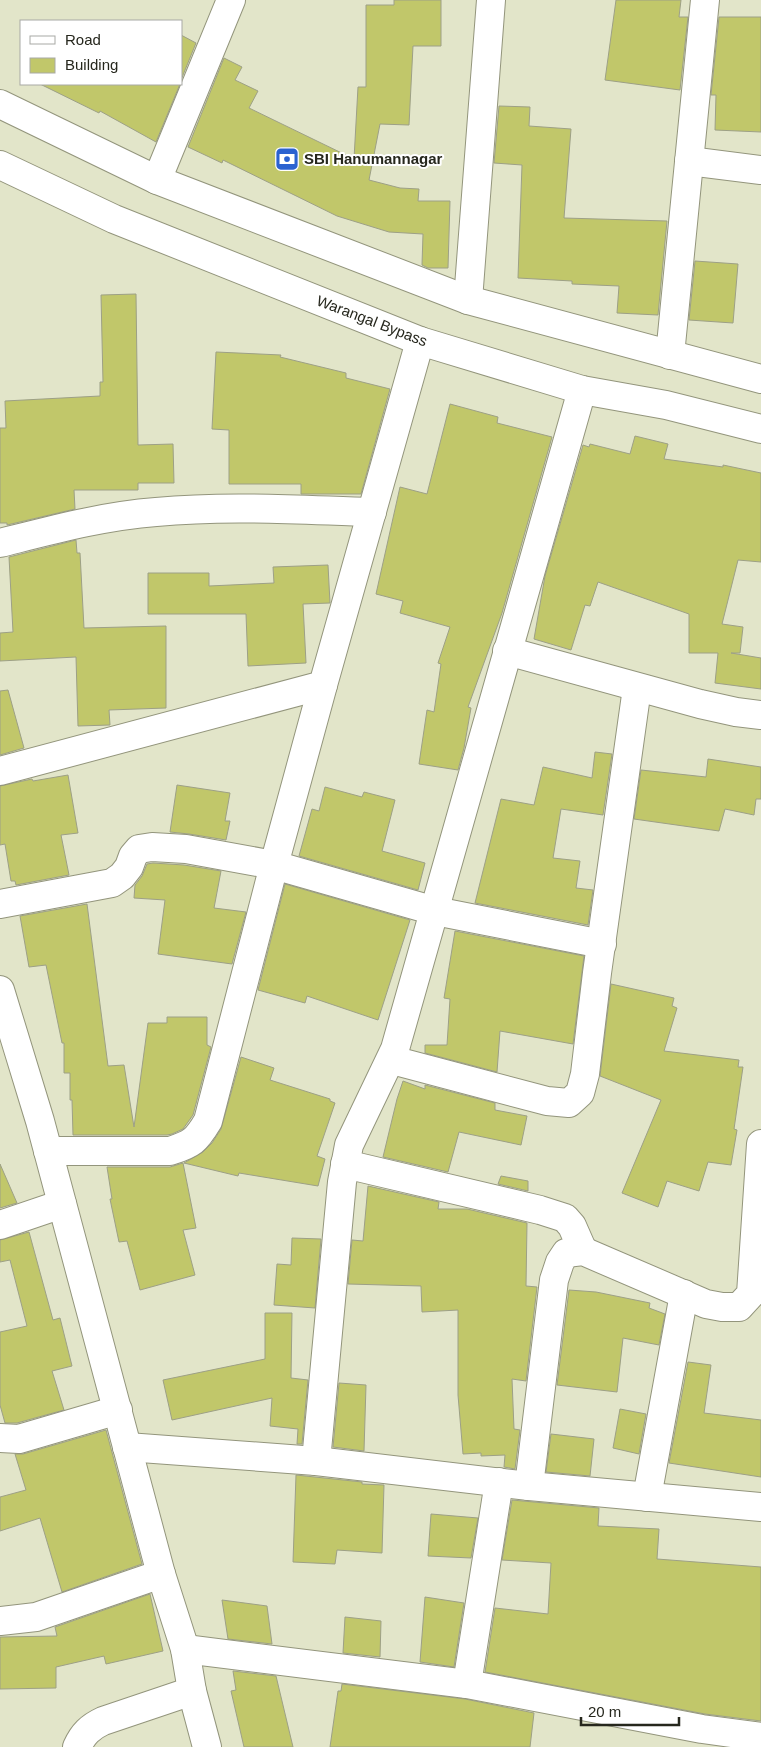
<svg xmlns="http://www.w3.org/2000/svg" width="761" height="1747" viewBox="0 0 761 1747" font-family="Helvetica,sans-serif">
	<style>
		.building { fill: #c1c76a; stroke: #9da086 }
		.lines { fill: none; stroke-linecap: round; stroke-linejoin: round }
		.minor-casing { stroke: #93957c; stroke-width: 30 }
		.secondary-casing { stroke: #93957c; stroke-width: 30 }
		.minor { stroke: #fff; stroke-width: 28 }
		.secondary { stroke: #fff; stroke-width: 28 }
		.labels { text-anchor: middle; stroke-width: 4; stroke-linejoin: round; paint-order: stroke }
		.poi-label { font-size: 15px; font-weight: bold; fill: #26271d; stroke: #fff; text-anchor: start }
		.street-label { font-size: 15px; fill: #26271d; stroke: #fff }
	</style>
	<rect width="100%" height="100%" fill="#e2e5c9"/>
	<!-- building -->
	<g class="building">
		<path d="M394,0H441V46H413L409,125L380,124L369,180L400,188L419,189L418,201H450L448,268H428L422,265L423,234L389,232L337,216L223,160L222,163L188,147L224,58L242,67L235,80L258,91L249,108L354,159L358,87H366V5H394Z"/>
		<path d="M616,0H681L679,17H688L680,90L605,80Z"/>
		<path d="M719,17H761V132L715,130L716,95H711Z"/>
		<path d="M181,35L196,43L181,80Z"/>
		<path d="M40,84H180L156,142L100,111L99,113Z"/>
		<path d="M499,106L530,107L529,126L571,129L564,218L667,221L658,315L617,313L619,286L572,284V281L518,278L522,165L494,163Z"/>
		<path d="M695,261L738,264L733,323L689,320Z"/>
		<path d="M136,294L138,445L173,444L174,483H138V490H74L75,509L7,525V523H0V428H6L5,401L100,396V382H103L101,295Z"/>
		<path d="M216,352L281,355L280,357L346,373V378L390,389L361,494H301V484H229V430L212,429Z"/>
		<path d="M450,404L498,417L497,423L552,437L502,613L468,707L471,708L464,748L458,770L419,764L427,710L434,712L441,664L438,663L450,627L400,613L403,601L376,594L400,487L427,494Z"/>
		<path d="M635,436L668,444L664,459L723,467V465L761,473V562L738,560L722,624L743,627L740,653H731L761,658V689L715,683L718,653H689V614L598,582L590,606L585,605L571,650L534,639L545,576L583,445L589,447L590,444L630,454Z"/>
		<path d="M76,540L77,553H80L84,628L166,626V708L109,710L110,725L78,726L76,657L0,661V633L13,632L9,557Z"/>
		<path d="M328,565L330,603L303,604L306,663L248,666L246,614H148V573H209V586L274,583L273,567Z"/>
		<path d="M8,690L24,748L0,755V691Z"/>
		<path d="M595,752L612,754L603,815L561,809L553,858L580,861L576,888L593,890L588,925L475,903L501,799L534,805L543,767L592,778Z"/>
		<path d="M708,759L761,767V799H756L754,815L725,809L719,831L634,819L641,770L706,777Z"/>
		<path d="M68,775L78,833L61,835L69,875L16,885L15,881H11L5,844L0,845V786L32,779L33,781Z"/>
		<path d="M177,785L230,793L225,821H230L226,840L189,834L170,832Z"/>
		<path d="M325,787L362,797L364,792L395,800L382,851L425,863L418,890L299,856L312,809L319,811Z"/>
		<path d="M153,863L184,865L221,871L214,908L246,912L232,964L158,954L165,900L134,898L135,885L142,876L147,864Z"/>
		<path d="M285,884L410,920L378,1020L307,996L305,1003L258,990Z"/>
		<path d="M87,904L108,1066L124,1065L134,1127L148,1023H167V1017H207V1045L211,1047L193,1115L183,1129L172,1134L167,1135H73L72,1100H70V1073H64V1043H62L46,965L29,967L20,916Z"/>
		<path d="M455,931L584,956L573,1044L500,1031L497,1072L425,1053V1045H447L450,999L444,998Z"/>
		<path d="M611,984L674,998L672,1006L677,1008L664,1051L739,1060L738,1067H743L734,1129L737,1130L731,1165L708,1162L699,1191L667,1181L658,1207L622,1193L661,1100L600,1076Z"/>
		<path d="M241,1057L274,1068L270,1080L330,1099V1101L335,1103L317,1156L325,1159L318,1186L239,1173L238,1176L184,1163L203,1152L212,1143L221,1129Z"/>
		<path d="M403,1081L425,1089V1085L495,1103V1110L527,1116L521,1145L459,1132L448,1172L383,1157L397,1099Z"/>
		<path d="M183,1163L196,1228L183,1230L195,1275L140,1290L127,1241L119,1242L110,1199H112L107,1167H170Z"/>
		<path d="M0,1164L17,1203L0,1208Z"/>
		<path d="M501,1176L528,1181V1191L498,1184Z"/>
		<path d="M368,1186L439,1202L438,1209H467L527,1223L526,1286L537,1287L526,1381L512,1379L514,1429L520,1430L515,1469L504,1467L505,1455L481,1456V1453L463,1454L458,1395V1310L422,1312L421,1286L348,1284L352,1240L363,1241Z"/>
		<path d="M29,1232L53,1320L60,1318L72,1366L52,1371L64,1410L17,1423H5L0,1405V1332L27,1326L10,1260L0,1262V1240Z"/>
		<path d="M292,1238L321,1239L315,1308L274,1305L277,1264L291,1265Z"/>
		<path d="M569,1290L596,1292L650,1303L649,1308L665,1314L659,1345L623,1338L617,1392L557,1385Z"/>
		<path d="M265,1313H292L291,1378L308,1380L302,1444H297L298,1429L270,1426L272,1398L172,1420L163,1380L265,1359Z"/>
		<path d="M688,1362L711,1365L704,1413L761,1420V1477L669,1463Z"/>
		<path d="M339,1383L366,1385L364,1451L333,1447Z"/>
		<path d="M620,1409L646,1414L639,1454L613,1448Z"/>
		<path d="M106,1430L142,1564L62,1592L40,1518L0,1531V1497L26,1490L15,1454H23Z"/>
		<path d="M551,1434L594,1439L590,1476L546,1472Z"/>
		<path d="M296,1475L362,1482V1484L384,1485L382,1553L337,1550L335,1564L293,1562Z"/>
		<path d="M512,1500L599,1508L598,1526L659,1529L657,1559L761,1567V1721L705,1714L485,1672L495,1608L548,1614L551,1563L502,1560Z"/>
		<path d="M431,1514L478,1518L471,1558L428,1556Z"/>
		<path d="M150,1594L163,1651L106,1664L104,1656L56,1667V1688L0,1689V1637L57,1636L55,1627Z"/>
		<path d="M425,1597L464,1603L454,1667L420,1662Z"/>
		<path d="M222,1600L267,1606L272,1644L228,1639Z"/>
		<path d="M345,1617L381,1621L380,1657L343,1653Z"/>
		<path d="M233,1671L276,1676L293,1747H244L231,1691L236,1690Z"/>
		<path d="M342,1684L465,1699L534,1713L530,1747H330L338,1691H341Z"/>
	</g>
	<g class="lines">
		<!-- minor casing -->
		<g class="minor-casing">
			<g id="minor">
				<path d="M689,161L761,170"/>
				<path d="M157,180L231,0"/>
				<path d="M468,300L491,0"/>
				<path d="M670,355L705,0"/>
				<path d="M0,543C52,530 103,516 156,512C228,505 300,510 372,512"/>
				<path d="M507,651L700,704L736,712L761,715"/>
				<path d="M0,771L323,685L420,341"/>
				<path d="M0,904L112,883L122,876L129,867L133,856L139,849L152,847L186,849L274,865L435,911L602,944"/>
				<path d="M0,990L40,1121L161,1574L185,1649L192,1691L207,1747"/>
				<path d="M392,1060L547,1101L569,1103L580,1093L585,1074L597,973L637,688"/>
				<path d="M48,1151H170C192,1144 196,1141 208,1121L274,865L323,685"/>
				<path d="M345,1164L540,1210L565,1218L572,1226L583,1251"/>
				<path d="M0,1225L62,1204"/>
				<path d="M0,1438L19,1439L118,1410"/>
				<path d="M127,1447L316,1461L529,1486L761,1507"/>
				<path d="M316,1461L342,1182L349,1145L395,1049L582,390"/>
				<path d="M529,1486L554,1280L560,1262L566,1253L583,1251L706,1304L722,1307H739L751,1294L761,1144"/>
				<path d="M647,1497L684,1294"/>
				<path d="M0,1621L36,1617L161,1574"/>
				<path d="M185,1649L467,1684L702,1729L761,1737"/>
				<path d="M467,1684L499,1482"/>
				<path d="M77,1747C83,1734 90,1727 103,1721L192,1691"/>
			</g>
		</g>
		<!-- secondary casing -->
		<g class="secondary-casing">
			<g id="secondary">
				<path d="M0,104L157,180L468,300L761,379"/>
				<path d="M0,165L114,219L420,341L582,390L666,405L761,429"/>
			</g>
		</g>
		<!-- minor -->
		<use href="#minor" class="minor"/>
		<!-- secondary -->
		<use href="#secondary" class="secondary"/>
	</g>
	<!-- icons -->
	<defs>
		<g id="bank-square" transform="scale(1.25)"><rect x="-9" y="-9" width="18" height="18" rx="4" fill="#2b62d0" stroke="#fff"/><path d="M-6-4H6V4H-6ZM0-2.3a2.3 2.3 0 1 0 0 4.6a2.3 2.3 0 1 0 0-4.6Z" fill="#fff"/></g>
	</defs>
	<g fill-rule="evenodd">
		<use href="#bank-square" x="287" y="159"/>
	</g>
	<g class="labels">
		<!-- poi labels -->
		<g class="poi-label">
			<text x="304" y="164">SBI Hanumannagar</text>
		</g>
		<!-- street labels -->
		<g class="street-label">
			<text transform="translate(372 321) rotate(21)" y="5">Warangal Bypass</text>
		</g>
	</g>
	<!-- legend -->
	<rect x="20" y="20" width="162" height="65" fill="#ffffff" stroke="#a8a9a5"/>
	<rect x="30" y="36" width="25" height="8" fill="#ffffff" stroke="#a8a9a5"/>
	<text x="65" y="45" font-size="15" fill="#26271d">Road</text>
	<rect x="30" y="58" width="25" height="15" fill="#c1c76a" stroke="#a8a9a5"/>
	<text x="65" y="70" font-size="15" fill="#26271d">Building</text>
	<!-- scale -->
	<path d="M581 1717v8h98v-8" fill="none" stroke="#26271d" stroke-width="2.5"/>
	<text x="588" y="1717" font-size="15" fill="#26271d" stroke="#ffffff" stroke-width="4" paint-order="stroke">20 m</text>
</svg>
